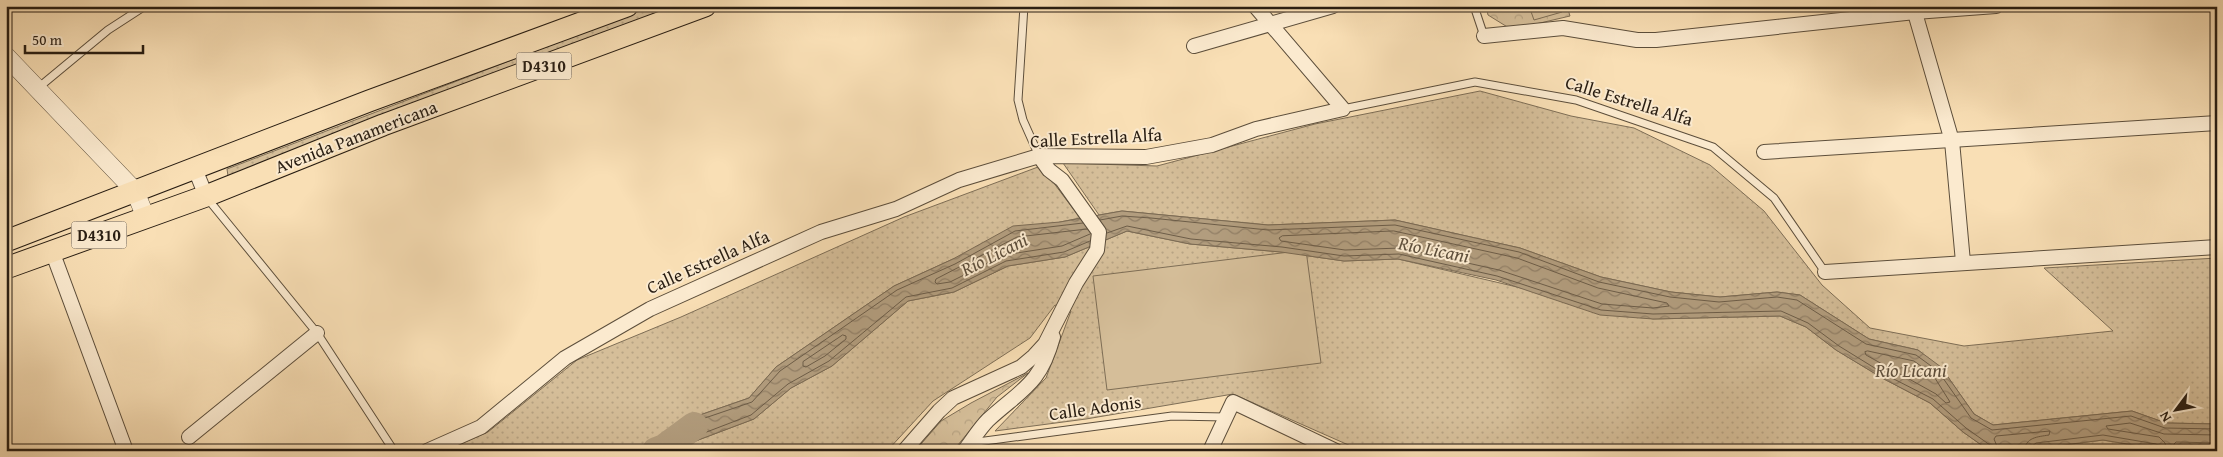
<svg xmlns="http://www.w3.org/2000/svg" width="2223" height="457" viewBox="0 0 2223 457" font-family="'Gentium Book Plus',serif">
	<style>
		.grass { fill: url(#grass-dots); stroke: #7e6e56 }
		.park { fill: url(#park-crowns); stroke: #7e6e56 }
		.pitch { fill: #d5be99; stroke: #7e6e56 }
		.water { fill: url(#water-waves); stroke: #7b6a53 }
		.lines { fill: none; stroke-linecap: round; stroke-linejoin: round }
		.shore { stroke: #6d5d48; stroke-width: 1 }
		.river { stroke: #b29d7e; stroke-width: 28 }
		.service-casing { stroke: #5c4e3b; stroke-width: 9 }
		.minor-casing { stroke: #5c4e3b; stroke-width: 16 }
		.tertiary-casing { stroke: #5c4e3b; stroke-width: 19 }
		.primary-casing { stroke: #281d12; stroke-width: 23 }
		.service { stroke: #fbeacf; stroke-width: 7 }
		.minor { stroke: #fbeacf; stroke-width: 14 }
		.tertiary { stroke: #fbeacf; stroke-width: 18 }
		.primary { stroke: #f9dfb5; stroke-width: 21 }
		.labels { text-anchor: middle; stroke-width: 4; stroke-linejoin: round; paint-order: stroke }
		.shield { fill: #fbeacf; stroke: #675a4b; stroke-width: 1 }
		.shield-label { font-size: 16px; font-weight: bold; fill: #281d12 }
		.street-label { font-size: 18px; fill: #281d12; stroke: #fbeacf }
		.water-label { font-size: 19px; font-style: italic; fill: #5f503d; stroke: #fbeacf }
	</style>
	<defs>
		<pattern id="grass-dots" width="8" height="8" patternUnits="userSpaceOnUse" patternTransform="scale(1.25)"><rect width="8" height="8" fill="#d5be99"/><path d="M2 2h.1M6 6h.1" fill="none" stroke="#b7a383" stroke-width="1.8" stroke-linecap="round"/></pattern>
		<pattern id="park-crowns" width="20" height="18" patternUnits="userSpaceOnUse" patternTransform="scale(1.25)"><rect width="20" height="18" fill="#d5be99"/><path d="M2 6a3 3 0 1 1 6 0M12 15a3 3 0 1 1 6 0" fill="none" stroke="#b7a383"/></pattern>
		<pattern id="water-waves" width="16" height="10" patternUnits="userSpaceOnUse" patternTransform="scale(1.25)"><rect width="16" height="10" fill="#b29d7e"/><path d="M0 5q4-4 8 0t8 0" fill="none" stroke="#917f66"/></pattern>
	</defs>
	<rect width="100%" height="100%" fill="#f9dfb5"/>
	<filter id="stains"><feTurbulence type="fractalNoise" baseFrequency=".004" numOctaves="4"/><feColorMatrix values="0 0 0 0 .2 0 0 0 0 .09 0 0 0 0 .02 0 0 0 .5 -.17"/></filter>
	<radialGradient id="worn" r=".72"><stop offset=".6" stop-color="#630" stop-opacity="0"/><stop offset="1" stop-color="#630" stop-opacity=".3"/></radialGradient>
	<!-- grass -->
	<g class="grass">
		<path d="M653,6H681L228,176L227,169Z"/>
		<path d="M1480,91L1571,116L1634,128L1710,165L1764,211L1822,285L1870,328L1964,346L2113,331L2044,268L2217,258V424L2166,423L2132,411L1993,425L1974,414L1945,373L1918,350L1869,339L1800,295L1777,292L1720,297L1671,292L1601,277L1520,248L1395,220L1268,225L1122,211L1099,215L1063,163L1157,166L1315,124Z"/>
		<path d="M1038,167L1053,182L1080,218L1060,222L953,259L894,286L776,367L749,398L697,416L668,451H444L488,432L577,360L681,317L904,217Z"/>
		<path d="M1127,231L1190,244L1281,252L1344,261L1398,259L1653,319L1780,316L1806,327L1836,350L1884,379L1930,403L1963,432L1987,449L1997,451H1362L1233,394L1086,419L995,431L1046,378L1071,311L1055,305L1030,338L933,401L887,451H669L754,419L791,388L832,366L908,301L954,292L1008,266L1065,257Z"/>
		<path d="M2103,440L2169,451H2017Z"/>
	</g>
	<!-- park -->
	<g class="park">
		<path d="M1486,6H1567L1570,16L1523,27L1509,28L1488,15Z"/>
		<path d="M1028,373L997,397L953,451H915L941,421L971,403Z"/>
	</g>
	<!-- pitch -->
	<g class="pitch">
		<path d="M1529,6H1560L1562,12L1534,20Z"/>
		<path d="M1306,250L1321,363L1107,390L1093,276Z"/>
	</g>
	<!-- water -->
	<path class="water" d="M1122,211L1268,225L1395,220L1520,248L1601,277L1671,292L1720,297L1777,292L1800,295L1869,339L1918,350L1941,367L1974,414L1993,425L2132,411L2166,423L2217,424V451H2169L2103,440L2017,451L1987,449L1963,432L1930,403L1884,379L1836,350L1806,327L1780,316L1653,319L1600,315L1496,280L1398,259L1344,261L1281,252L1190,244L1127,231L1065,257L1008,266L954,292L908,301L832,366L791,388L754,419L669,451L654,445L697,416L749,398L776,367L894,286L953,259L1013,226L1060,222Z"/>
	<g class="lines">
		<!-- shore -->
		<g class="shore">
			<path d="M1100,220L1122,216L1151,218L1268,230L1395,225L1519,252L1599,282L1670,297L1719,302L1777,297L1797,300L1866,344L1916,355L1938,371L1971,418L1992,430L2131,416L2165,428L2217,429"/>
			<path d="M1083,223L1015,231L955,264L897,290L780,371L752,402L699,420L667,442L666,445L670,446L751,415L788,384L829,361L906,297L952,288L1006,261L1064,252L1090,241"/>
			<path d="M1087,229L1017,237L936,279L935,282L937,284L950,282L1004,255L1062,246L1090,234"/>
			<path d="M1394,231L1517,258L1598,288L1667,303L1669,306L1653,308L1602,304L1499,270L1400,248L1345,250L1281,241L1279,238L1282,236Z"/>
			<path d="M1107,233L1127,226L1191,239L1282,247L1344,256L1399,254L1497,276L1601,310L1653,314L1781,311L1808,323L1839,346L1886,375L1933,399L1966,428L1990,445L1992,451"/>
			<path d="M843,335L846,336V339L825,356L806,367L803,366V362Z"/>
			<path d="M1868,351L1914,361L1933,375L1950,402L1946,403L1936,394L1866,355L1865,352Z"/>
			<path d="M1999,451L1994,439L1996,436L2050,431L2049,435C2037,437 2026,437 2024,451"/>
			<path d="M2031,451L2032,446L2036,443L2103,435L2156,444L2160,446L2161,451"/>
			<path d="M2167,451L2165,443L2159,437L2108,429L2106,426L2130,423L2164,434L2217,435"/>
			<path d="M2174,451V444L2176,442L2217,443"/>
		</g>
		<!-- river -->
		<path class="river" d="M656,451L664,448L694,426"/>
		<!-- service casing -->
		<g class="service-casing">
			<g id="service">
				<path d="M1024,6L1018,100L1023,120L1039,156"/>
				<path d="M1474,6L1484,36"/>
				<path d="M38,88L108,30L145,6"/>
				<path d="M1343,109L1475,82L1576,100L1713,147L1774,198L1825,272"/>
				<path d="M207,198L317,333L394,451"/>
				<path d="M970,443L1172,416L1226,417"/>
			</g>
		</g>
		<!-- minor casing -->
		<g class="minor-casing">
			<g id="minor">
				<path d="M1913,6L1952,141L1963,262"/>
				<path d="M1484,36L1563,28L1637,40H1656L1915,12L1996,6"/>
				<path d="M1194,46L1333,6"/>
				<path d="M1764,152L2217,123"/>
				<path d="M195,169L206,196"/>
				<path d="M52,251L126,451"/>
				<path d="M1825,272L2217,247"/>
				<path d="M189,437L317,333"/>
				<path d="M427,451L481,427L565,358L650,309L821,232L896,209L959,180L1039,156L1146,157L1212,145L1256,129L1343,109L1255,6"/>
				<path d="M904,451L939,411L953,398L1021,367L1034,356L1045,344L1076,283L1097,250L1099,232L1062,180L1049,170L1039,156"/>
				<path d="M964,451C972,441 979,429 988,420C1022,389 1040,385 1053,337"/>
				<path d="M1210,451L1233,402L1336,451"/>
			</g>
		</g>
		<!-- tertiary casing -->
		<g class="tertiary-casing">
			<path id="tertiary" d="M6,56L135,191L146,218"/>
		</g>
		<!-- primary casing -->
		<g class="primary-casing">
			<g id="primary">
				<path d="M6,241L369,101L627,6"/>
				<path d="M6,268L206,196L383,125L705,6"/>
			</g>
		</g>
		<!-- service -->
		<use href="#service" class="service"/>
		<!-- minor -->
		<use href="#minor" class="minor"/>
		<!-- tertiary -->
		<use href="#tertiary" class="tertiary"/>
		<!-- primary -->
		<use href="#primary" class="primary"/>
	</g>
	<g class="labels">
		<!-- shield labels -->
		<g class="shield">
			<rect x="516.5" y="52.5" width="55" height="27" rx="4"/>
			<rect x="71.5" y="221.5" width="55" height="27" rx="4"/>
		</g>
		<g class="shield-label">
			<text x="544" y="72">D4310</text>
			<text x="99" y="241">D4310</text>
		</g>
		<!-- street labels -->
		<g class="street-label">
			<text transform="translate(1629 101) rotate(17)" y="6">Calle Estrella Alfa</text>
			<text transform="translate(356 137) rotate(-21)" y="6">Avenida Panamericana</text>
			<text transform="translate(1096 138) rotate(-3)" y="6">Calle Estrella Alfa</text>
			<text transform="translate(708 262) rotate(-24)" y="6">Calle Estrella Alfa</text>
			<text transform="translate(1095 408) rotate(-8)" y="6">Calle Adonis</text>
		</g>
		<!-- water labels -->
		<g class="water-label">
			<text transform="translate(1434 249) rotate(11)" y="7">Río Licani</text>
			<text transform="translate(994 254) rotate(-27)" y="7">Río Licani</text>
			<text x="1911" y="377">Río Licani</text>
		</g>
	</g>
	<!-- margin -->
	<rect width="2223" height="457" fill="none" stroke="#f9dfb5" stroke-width="25"/>
	<rect x="8" y="8" width="2208" height="442" fill="none" stroke="#281d12" stroke-width="2.5"/>
	<rect x="12" y="12" width="2198" height="432" fill="none" stroke="#281d12"/>
	<!-- north arrow -->
	<g transform="translate(2176 410) rotate(238)" stroke="#fbeacf" stroke-width="4" paint-order="stroke">
	<path d="M0-4L9 19L0 12L-9 19Z" fill="#281d12"/>
	<text y="-8" font-size="14" font-weight="bold" text-anchor="middle" fill="#281d12">N</text>
	</g>
	<!-- scale -->
	<path d="M25 45v8h118v-8" fill="none" stroke="#281d12" stroke-width="2.5"/>
	<text x="32" y="45" font-size="15" fill="#281d12" stroke="#fbeacf" stroke-width="4" paint-order="stroke">50 m</text>
	<rect width="100%" height="100%" filter="url(#stains)"/>
	<rect width="100%" height="100%" fill="url(#worn)"/>
</svg>
